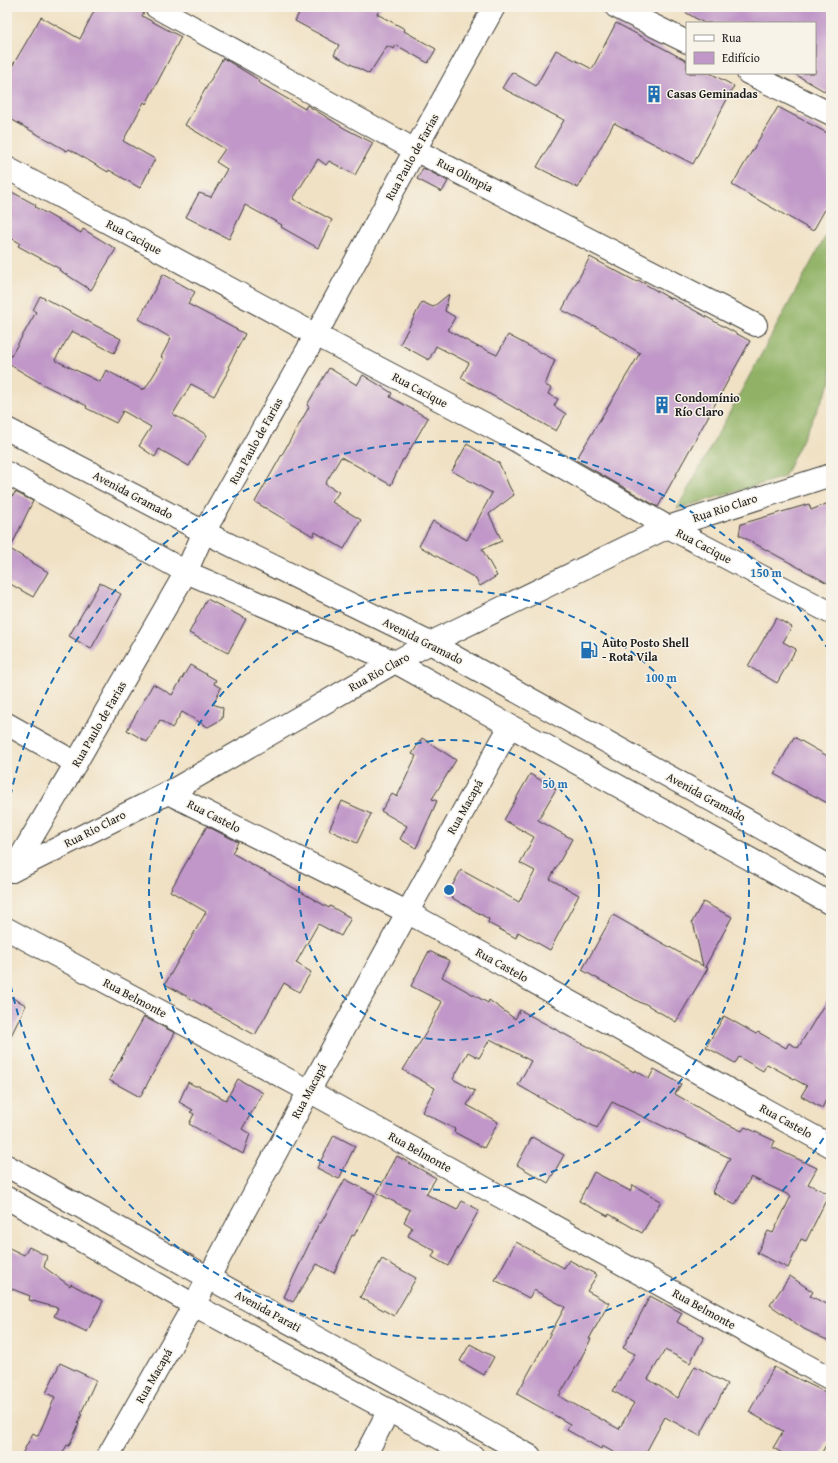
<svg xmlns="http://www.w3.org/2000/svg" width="838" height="1463" viewBox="0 0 838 1463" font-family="'Gentium Book Plus',serif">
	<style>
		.forest { fill: #91b266; stroke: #566741 }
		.building { fill: #c097c8 }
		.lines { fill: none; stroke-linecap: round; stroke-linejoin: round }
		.minor-casing { stroke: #3c3a35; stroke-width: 24 }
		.minor { stroke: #fff; stroke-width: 22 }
		.ring { fill: none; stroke: #1f6fb2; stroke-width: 2; stroke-dasharray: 7 5 }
		.labels { text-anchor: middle; stroke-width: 3; stroke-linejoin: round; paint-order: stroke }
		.poi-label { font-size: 12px; font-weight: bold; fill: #1c1c1c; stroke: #f7f3e8; text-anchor: start }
		.street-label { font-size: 12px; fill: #1c1c1c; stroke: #f7f3e8 }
		.centre { fill: #1f6fb2; stroke: #f7f3e8; stroke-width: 2 }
		.ring-label { font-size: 12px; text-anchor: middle; font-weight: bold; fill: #1f6fb2; stroke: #f7f3e8; stroke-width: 3; stroke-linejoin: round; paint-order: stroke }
	</style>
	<rect width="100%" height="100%" fill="#f7f3e8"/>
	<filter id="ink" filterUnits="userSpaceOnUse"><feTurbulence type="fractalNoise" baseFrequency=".025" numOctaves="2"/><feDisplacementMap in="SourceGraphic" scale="8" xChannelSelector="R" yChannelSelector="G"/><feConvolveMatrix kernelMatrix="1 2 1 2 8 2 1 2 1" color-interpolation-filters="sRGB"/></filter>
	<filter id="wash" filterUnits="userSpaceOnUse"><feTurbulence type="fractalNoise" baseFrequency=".012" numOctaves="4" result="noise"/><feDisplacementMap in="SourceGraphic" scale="16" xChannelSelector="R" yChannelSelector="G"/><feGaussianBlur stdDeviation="0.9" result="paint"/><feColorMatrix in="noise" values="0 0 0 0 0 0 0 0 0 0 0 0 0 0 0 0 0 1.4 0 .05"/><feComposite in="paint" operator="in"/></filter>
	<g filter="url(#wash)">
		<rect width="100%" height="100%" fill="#f0e1c4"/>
		<!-- forest -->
		<path class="forest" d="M831,226V382L784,477L677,509Z"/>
		<g id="blocks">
			<!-- building -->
			<g class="building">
				<path d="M96,7H134L144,12L142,16L181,37L146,104L144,102L123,141L155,159L140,188L109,170L108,172L69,149L67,151L7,117V75L41,17L80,39Z"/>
				<path d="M302,7H381L377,14L405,29L404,31L436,49L428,63L396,45L394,49L387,46L369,74L334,55L339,45L295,21Z"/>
				<path d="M676,7H831V95L793,73H815V23H704Z"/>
				<path d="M616,23L687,61V73H710L734,86L693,164L614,123L578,188L537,167L564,120L502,88L512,72L536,86L556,50L592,69Z"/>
				<path d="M223,58L259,80L258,82L305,109L307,105L344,128L373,143L355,175L329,161L326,165L318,159L293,199L332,220L318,248L281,227L282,225L245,205L229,239L186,217L199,193L211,197L227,169L216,162L225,149L185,125Z"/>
				<path d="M778,107L831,135V199L813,231L732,185Z"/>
				<path d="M423,168L448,181L442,192L417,179Z"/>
				<path d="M12,192L36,205L35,207L81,233L83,229L116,249L91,290L59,270L60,269L18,246L20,243L7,236V201Z"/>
				<path d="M590,257L637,282L638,280L671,299L672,298L750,341L658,507L576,460L640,353L593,325V326L562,310Z"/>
				<path d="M163,274L195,292L188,304L245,334L228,367L230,368L214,396L191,384L173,414L207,435L189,466L159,449L155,457L139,446L151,427L123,411L116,423L86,408L87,406L42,384L7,363L36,312L33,310L40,296L121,339L114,353L72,331L55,360L100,382L106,370L143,390L144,388L145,389L164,358L161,357L171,338L139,319Z"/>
				<path d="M449,294L445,311L455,317L448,330L478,347V346L497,355L508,335L555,360L545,385L551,388L548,394L558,399L554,406L566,414L556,431L461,378L469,363L436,346L429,360L400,344L422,302L433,307Z"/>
				<path d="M329,368L357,385L363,375L392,393L390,397L428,418L404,460L403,459L391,485L341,457L325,484L339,492L332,502L361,520L344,549L315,532L313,536L255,502L309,407L307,405Z"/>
				<path d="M467,444L499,463L509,486L514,495L489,514L502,541L482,549L497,576L480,586L475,578L419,546L433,521L467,540L492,493L452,471Z"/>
				<path d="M15,492L33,501L10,549L48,572L33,597L7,582V493L13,496Z"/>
				<path d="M831,502V585L739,535L741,524L809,504L811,510Z"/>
				<path d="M100,583L121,594L91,649L69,636Z"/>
				<path d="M207,599L246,619L228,653L189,633Z"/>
				<path d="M776,618L792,627L783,642L796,649L777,683L748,666Z"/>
				<path d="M190,665L216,680L214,684L221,688L213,704L223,708L222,719L208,727L182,712L172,728L160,720L147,742L127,730L153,684L172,695Z"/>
				<path d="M794,737L831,758V805L774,774Z"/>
				<path d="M422,738L456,760L432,799L437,801L416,848L400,839L407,826L381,811L392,794L397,797L416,756L412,754Z"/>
				<path d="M530,774L556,789L538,820L572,839L550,879L579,895L550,950L518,932L516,938L488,923L489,919L447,895L461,870L519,902L535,871L520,863L534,837L504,820Z"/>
				<path d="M342,801L371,814L357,843L329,830Z"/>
				<path d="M207,826L238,842L232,853L329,908L330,906L351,918L341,936L318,924L296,963L311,972L299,992L284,983L255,1035L165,984L206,912L170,891Z"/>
				<path d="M703,902L732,917L705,967L708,968L676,1022L644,1003L643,1004L582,970L613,915L703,966L694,926L692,922Z"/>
				<path d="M429,951L450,961L442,977L488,1003L489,1000L515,1019L520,1010L634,1072L635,1070L649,1079L654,1069L681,1084L675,1094L721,1121L742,1131L745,1127L775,1141L772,1147L817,1168L808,1184L829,1194L806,1241L801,1239L788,1268L757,1253L768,1231L773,1233L791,1196L751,1177L735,1205L712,1192L730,1158L612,1102L597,1128L580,1119L579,1120L518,1085L531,1061L490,1039L479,1058L468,1052L453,1079L475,1091L467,1105L498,1122L484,1148L454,1132L455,1129L422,1112L435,1088L403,1070L426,1033L442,1002L411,986Z"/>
				<path d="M831,993V1090L822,1108L801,1096L807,1086L767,1064L763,1071L739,1057L735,1063L706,1047L724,1016L756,1034L758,1032L786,1048L789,1043L798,1048Z"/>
				<path d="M7,995L26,1005L7,1044Z"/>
				<path d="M144,1017L175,1033L140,1097L109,1080Z"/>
				<path d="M238,1079L263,1093L242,1129L250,1134L243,1154L189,1124L194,1114L190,1112L193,1110L179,1102L188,1082L195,1086H199L226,1100Z"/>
				<path d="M334,1135L355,1146L339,1179L317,1168Z"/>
				<path d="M532,1137L564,1155L548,1183L517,1165Z"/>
				<path d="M397,1156L436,1178L426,1194L457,1210L462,1201L479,1210L448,1266L432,1257L435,1251L408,1236L412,1227L404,1222L410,1210L377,1193Z"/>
				<path d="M594,1172L630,1191L633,1185L661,1201L642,1233L609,1214L608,1216L579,1201Z"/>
				<path d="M345,1179L375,1195L354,1236L352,1235L334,1273L317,1264L293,1302L284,1297L319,1223H321Z"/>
				<path d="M516,1242L564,1268L569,1260L597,1275L587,1291L609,1303L589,1339H591L579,1362L559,1396L619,1429L634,1403L613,1391L635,1354L623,1348L650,1296L682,1313L677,1322L704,1337L690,1363L665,1350L648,1379L678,1398L695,1366L727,1384L700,1436L665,1417L644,1456H621L602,1446L601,1449L567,1430L570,1424L517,1394L565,1307L534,1290L529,1298L495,1280Z"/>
				<path d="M7,1247L24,1255L29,1247L47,1256L44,1267L70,1286L71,1284L103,1301L87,1332L54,1316L58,1308L29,1300L30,1296L7,1287Z"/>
				<path d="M382,1259L416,1278L394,1316L360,1297Z"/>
				<path d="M790,1276L813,1292L810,1296L831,1306V1342L804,1329L770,1305Z"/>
				<path d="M470,1344L494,1357L484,1375L460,1361Z"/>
				<path d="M60,1363L96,1380L81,1413L82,1414L78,1423L79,1424L69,1446L67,1445L61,1456H21L33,1433L38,1436L55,1397L46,1393Z"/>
				<path d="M774,1367L831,1395V1436L820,1456H788L773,1448L783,1431L749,1412Z"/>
			</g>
		</g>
	</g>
	<g filter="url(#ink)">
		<use href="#blocks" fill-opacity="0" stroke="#3c3a35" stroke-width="1"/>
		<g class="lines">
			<!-- minor casing -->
			<g class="minor-casing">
				<g id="minor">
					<path d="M156,7L415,150L756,325"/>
					<path d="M616,7L687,42"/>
					<path d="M748,73L831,114"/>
					<path d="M7,168L316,335L508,436L668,527L831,613"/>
					<path d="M7,429L204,532L430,643L831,867"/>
					<path d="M7,473L186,572L395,662L831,904"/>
					<path d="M7,724L76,763"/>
					<path d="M168,793L407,912L831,1146"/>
					<path d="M12,871L76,763L186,572L204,532L316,335L415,150L494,7"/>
					<path d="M12,871L168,793L395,662L430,643L668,527L831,475"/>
					<path d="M7,929L309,1091L831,1379"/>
					<path d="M7,1166L530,1456"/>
					<path d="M7,1198L194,1305L473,1456"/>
					<path d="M108,1456L194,1305L309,1091L510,726"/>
					<path d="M365,1456L389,1410"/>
				</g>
			</g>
			<!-- minor -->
			<use href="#minor" class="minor"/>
		</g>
	</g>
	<!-- distance rings -->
	<g class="ring">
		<circle cx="449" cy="890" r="150"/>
		<circle cx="449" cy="890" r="300"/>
		<path d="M830 1128A449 449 0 0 1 8 972M8 808A449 449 0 0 1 830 652"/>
	</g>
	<!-- icons -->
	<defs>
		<g id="building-bare" transform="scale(1.38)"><path d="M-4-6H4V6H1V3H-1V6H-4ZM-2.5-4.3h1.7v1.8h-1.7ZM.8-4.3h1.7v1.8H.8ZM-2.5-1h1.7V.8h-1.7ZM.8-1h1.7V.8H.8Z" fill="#1f6fb2" stroke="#f7f3e8" stroke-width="2.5" paint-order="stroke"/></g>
		<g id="fuel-bare" transform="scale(1.38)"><path d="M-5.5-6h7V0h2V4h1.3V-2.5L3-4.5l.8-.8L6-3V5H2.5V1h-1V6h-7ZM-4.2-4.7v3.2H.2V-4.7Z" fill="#1f6fb2" stroke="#f7f3e8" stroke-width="2.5" paint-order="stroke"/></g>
	</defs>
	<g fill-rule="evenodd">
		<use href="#building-bare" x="654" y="94"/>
		<use href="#building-bare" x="662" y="405"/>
		<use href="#fuel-bare" x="589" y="650"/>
	</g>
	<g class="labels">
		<!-- poi labels -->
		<g class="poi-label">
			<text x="667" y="98">Casas Geminadas</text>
			<text x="675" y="402">Condomínio<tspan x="675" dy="14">Río Claro</tspan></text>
			<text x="602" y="647">Auto Posto Shell<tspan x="602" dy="14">- Rota Vila</tspan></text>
		</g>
		<!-- street labels -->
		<g class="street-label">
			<text transform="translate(412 157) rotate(-61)" y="4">Rua Paulo de Farias</text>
			<text transform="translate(465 175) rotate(27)" y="4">Rua Olimpia</text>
			<text transform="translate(134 237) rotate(28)" y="4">Rua Cacique</text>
			<text transform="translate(420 390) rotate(28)" y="4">Rua Cacique</text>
			<text transform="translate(256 441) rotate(-61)" y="4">Rua Paulo de Farias</text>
			<text transform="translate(133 495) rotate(28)" y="4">Avenida Gramado</text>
			<text transform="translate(725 508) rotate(-18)" y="4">Rua Rio Claro</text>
			<text transform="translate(704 546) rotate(28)" y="4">Rua Cacique</text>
			<text transform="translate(423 641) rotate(27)" y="4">Avenida Gramado</text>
			<text transform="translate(379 672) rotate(-29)" y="4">Rua Rio Claro</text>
			<text transform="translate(99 724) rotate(-60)" y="4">Rua Paulo de Farias</text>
			<text transform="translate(706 797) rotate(29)" y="4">Avenida Gramado</text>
			<text transform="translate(465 807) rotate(-61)" y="4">Rua Macapá</text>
			<text transform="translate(214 816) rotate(27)" y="4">Rua Castelo</text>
			<text transform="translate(95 829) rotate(-27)" y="4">Rua Rio Claro</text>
			<text transform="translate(502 965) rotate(29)" y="4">Rua Castelo</text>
			<text transform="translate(135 998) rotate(28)" y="4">Rua Belmonte</text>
			<text transform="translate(309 1091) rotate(-62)" y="4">Rua Macapá</text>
			<text transform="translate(786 1121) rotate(29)" y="4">Rua Castelo</text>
			<text transform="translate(420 1152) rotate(29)" y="4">Rua Belmonte</text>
			<text transform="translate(704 1309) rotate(29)" y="4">Rua Belmonte</text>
			<text transform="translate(268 1311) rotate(29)" y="4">Avenida Parati</text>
			<text transform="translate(154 1376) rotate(-60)" y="4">Rua Macapá</text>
		</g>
	</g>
	<circle cx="449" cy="890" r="6" class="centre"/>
	<g class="ring-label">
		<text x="766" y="577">150 m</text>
		<text x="661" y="682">100 m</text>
		<text x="555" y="788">50 m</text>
	</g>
	<!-- margin -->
	<rect width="838" height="1463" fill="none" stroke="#f7f3e8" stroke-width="24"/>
	<!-- legend -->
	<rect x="686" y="22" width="130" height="52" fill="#f7f3e8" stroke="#9f9d96"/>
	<rect x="694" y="35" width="20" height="6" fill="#ffffff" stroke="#9f9d96"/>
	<text x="722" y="42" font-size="12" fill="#1c1c1c">Rua</text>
	<rect x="694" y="52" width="20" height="12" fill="#c097c8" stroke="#9f9d96"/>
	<text x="722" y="62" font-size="12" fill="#1c1c1c">Edifício</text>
</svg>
